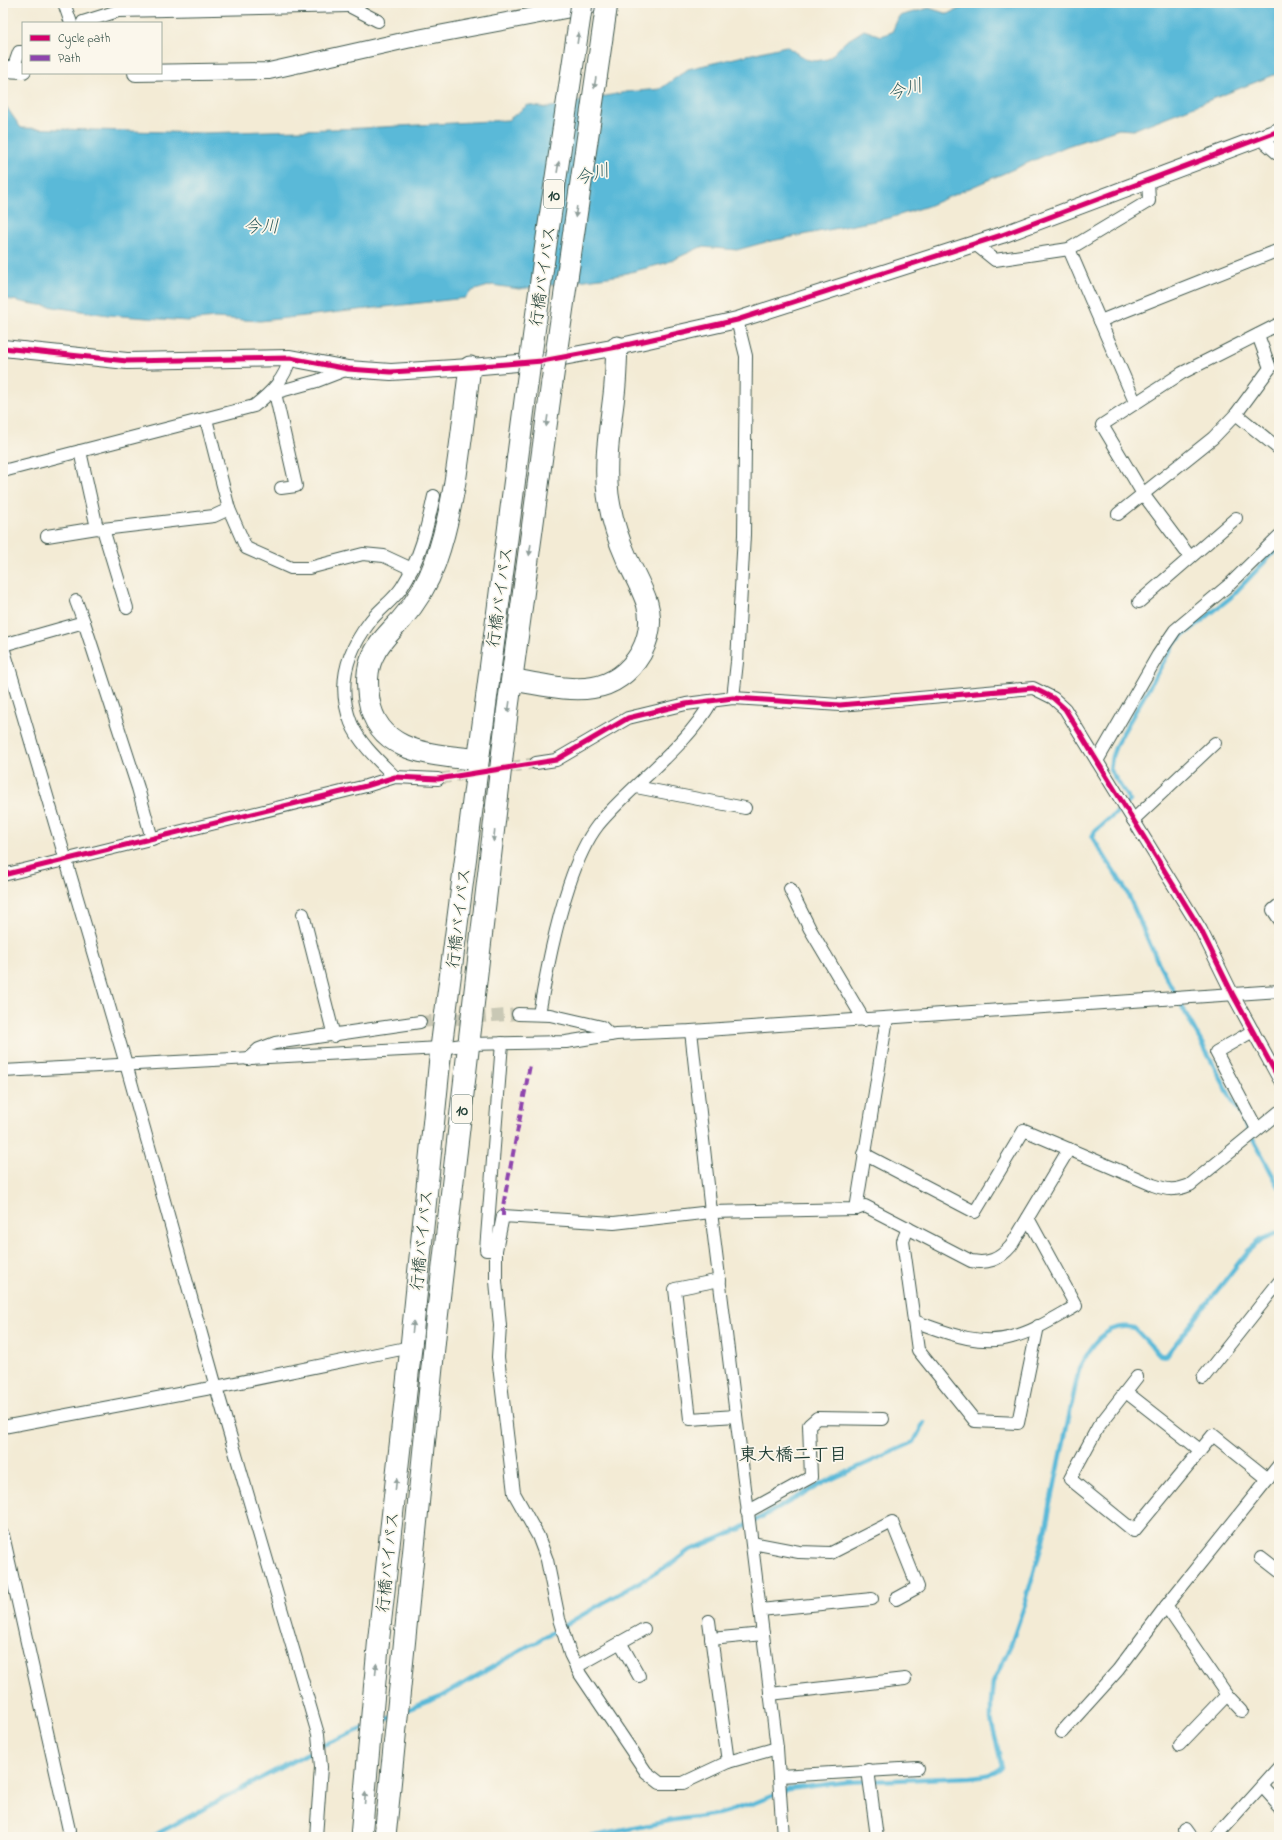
<svg xmlns="http://www.w3.org/2000/svg" width="1282" height="1840" viewBox="0 0 1282 1840" font-family="'Indie Flower','Klee One',sans-serif">
	<style>
		.water { fill: #5ab9d8; stroke: #3c7b86 }
		.lines { fill: none; stroke-linecap: round; stroke-linejoin: round }
		.stream { stroke: #5ab9d8; stroke-width: 4.5 }
		.minor-tunnel { stroke: #c9c8b5; stroke-width: 12; stroke-dasharray: 12 6; stroke-linecap: butt }
		.minor-casing { stroke: #3f574c; stroke-width: 14 }
		.tertiary-casing { stroke: #3f574c; stroke-width: 18 }
		.trunk-casing { stroke: #3f574c; stroke-width: 23 }
		.minor { stroke: #fff; stroke-width: 12 }
		.tertiary { stroke: #fff; stroke-width: 16 }
		.trunk { stroke: #fff; stroke-width: 21 }
		.trunk-bridge-casing { stroke: #3f574c; stroke-width: 23; stroke-linecap: butt }
		.trunk-bridge { stroke: #fff; stroke-width: 21 }
		.quiet { stroke: #8e44ad; stroke-width: 4; stroke-dasharray: 8 4; stroke-linecap: butt }
		.cycleway-casing { stroke: #fbf7ec; stroke-width: 8 }
		.cycleway { stroke: #d6006c; stroke-width: 5 }
		.oneway { fill: #8f9e9a }
		.labels { text-anchor: middle; stroke-width: 3.5; stroke-linejoin: round; paint-order: stroke }
		.shield { fill: #fbf7ec; stroke: #61756b; stroke-width: 1 }
		.shield-label { font-size: 16px; font-weight: bold; fill: #1f3d34 }
		.street-label { font-size: 17px; fill: #1f3d34; stroke: #fbf7ec }
		.water-label { font-size: 18px; font-style: italic; fill: #2e5c5d; stroke: #fbf7ec }
		.neighbourhood-label { font-size: 18px; font-weight: bold; fill: #1f3d34; stroke: #fbf7ec }
	</style>
	<rect width="100%" height="100%" fill="#fbf7ec"/>
	<filter id="ink" filterUnits="userSpaceOnUse"><feTurbulence type="fractalNoise" baseFrequency=".025" numOctaves="2"/><feDisplacementMap in="SourceGraphic" scale="8" xChannelSelector="R" yChannelSelector="G"/><feConvolveMatrix kernelMatrix="1 2 1 2 8 2 1 2 1" color-interpolation-filters="sRGB"/></filter>
	<filter id="wash" filterUnits="userSpaceOnUse"><feTurbulence type="fractalNoise" baseFrequency=".012" numOctaves="4" result="noise"/><feDisplacementMap in="SourceGraphic" scale="16" xChannelSelector="R" yChannelSelector="G"/><feGaussianBlur stdDeviation="0.9" result="paint"/><feColorMatrix in="noise" values="0 0 0 0 0 0 0 0 0 0 0 0 0 0 0 0 0 1.4 0 .05"/><feComposite in="paint" operator="in"/></filter>
	<g filter="url(#wash)">
		<rect width="100%" height="100%" fill="#f3ebd5"/>
		<!-- water -->
		<path class="water" d="M972,3H1279V73L1133,130L1119,129L1067,146L928,206L890,218L766,242L737,250L701,247L666,263L615,276L519,289L492,285L472,291L465,298L260,321L215,318L187,321L108,315L27,303L3,298V105H5L21,128L203,133L363,128L508,120L528,105L546,108L626,92L660,89L688,69L786,46L805,59L815,61L828,59L845,42L864,30L881,36L892,32L899,16L929,8L948,14Z"/>
		<g class="lines">
			<!-- stream -->
			<g class="stream">
				<path d="M1279,547L1230,598L1175,642L1116,745L1112,756L1110,770L1130,801L1095,831L1092,837L1126,890L1157,960L1279,1187"/>
				<path d="M404,1711L442,1696L674,1562L688,1551L740,1529L823,1483L914,1442L924,1422"/>
				<path d="M376,1723L392,1717"/>
				<path d="M151,1837L323,1745L364,1728"/>
				<path d="M590,1837L674,1820L718,1814L752,1804L789,1789L846,1782L971,1777C982,1776 995,1775 1002,1766L991,1720V1702L993,1683L1011,1644L1025,1604L1043,1541L1079,1369C1089,1349 1106,1320 1134,1328L1160,1355L1166,1356L1248,1251L1262,1239L1279,1232"/>
			</g>
		</g>
	</g>
	<g filter="url(#ink)">
		<g class="lines">
			<!-- minor-tunnel -->
			<g class="minor-tunnel">
				<path d="M438,779L536,763"/>
				<path d="M420,1022L518,1014"/>
			</g>
			<!-- minor casing -->
			<g class="minor-casing">
				<g id="minor">
					<path d="M64,3L71,23"/>
					<path d="M349,6L378,21"/>
					<path d="M83,22L118,11L349,6L348,3"/>
					<path d="M13,69L19,52H23"/>
					<path d="M1260,138L1277,153H1279"/>
					<path d="M975,244L995,260L1069,249L1149,201L1148,180"/>
					<path d="M1069,249L1135,402"/>
					<path d="M1100,321L1279,250"/>
					<path d="M275,393L296,486L281,488"/>
					<path d="M270,394L317,381L348,369"/>
					<path d="M1236,414L1279,449"/>
					<path d="M3,471L254,406C271,393 285,379 290,358"/>
					<path d="M229,509L246,548L291,568H309L363,554L384,556L412,569"/>
					<path d="M1118,514L1213,438L1236,414L1270,368L1258,335"/>
					<path d="M97,528L103,529L127,608"/>
					<path d="M103,529L214,516L229,509L206,419"/>
					<path d="M47,536L97,528L80,451"/>
					<path d="M1190,557L1143,494L1102,425L1182,373L1279,324"/>
					<path d="M1139,602L1236,518"/>
					<path d="M84,622L138,788L152,839"/>
					<path d="M3,645L84,622L76,601"/>
					<path d="M3,647L126,1064L216,1387L318,1734L321,1767L316,1837"/>
					<path d="M733,698L737,662L744,535L746,356L737,320"/>
					<path d="M1097,761L1158,655L1175,630L1230,584L1279,536"/>
					<path d="M536,763L556,760L628,718L686,704L733,698L840,705L1033,688L1053,698L1065,709L1201,930L1233,995L1279,1079"/>
					<path d="M395,777C380,762 359,743 351,723C337,687 346,653 369,623C378,610 393,601 402,587C420,559 427,528 434,496"/>
					<path d="M636,787L745,808"/>
					<path d="M1133,820L1215,743"/>
					<path d="M3,875L366,786L395,777L438,779"/>
					<path d="M790,889L810,929L864,1020"/>
					<path d="M1279,905L1273,910L1279,919"/>
					<path d="M303,914L334,1036"/>
					<path d="M518,1014L550,1015L602,1027L610,1035"/>
					<path d="M539,1014C547,970 555,927 569,885C576,864 584,843 598,825C634,782 684,750 712,701"/>
					<path d="M691,1031L711,1212L777,1748L783,1837"/>
					<path d="M1253,1031L1216,1052L1257,1129"/>
					<path d="M248,1059L259,1049L275,1043L420,1022"/>
					<path d="M3,1071L441,1048L470,1044L566,1042L616,1034L691,1031L1279,991"/>
					<path d="M864,1154L975,1212L1024,1130L1153,1185C1167,1190 1175,1191 1190,1185L1279,1112"/>
					<path d="M856,1209L865,1206L971,1261C988,1264 999,1260 1011,1246L1069,1149"/>
					<path d="M908,1228L903,1241L918,1350L975,1421L1018,1423L1038,1326"/>
					<path d="M496,1250H486L502,1043"/>
					<path d="M720,1280L675,1289L690,1419L736,1416"/>
					<path d="M914,1321C945,1332 979,1347 1012,1337C1035,1331 1056,1317 1076,1306L1028,1218"/>
					<path d="M1137,1377L1098,1427L1070,1479L1134,1531L1213,1435L1268,1479"/>
					<path d="M1203,1378L1279,1282"/>
					<path d="M1126,1392L1200,1450"/>
					<path d="M3,1427L216,1387L411,1347"/>
					<path d="M747,1512L811,1477L809,1425L817,1418L883,1419"/>
					<path d="M3,1535L69,1830L68,1837"/>
					<path d="M752,1543L799,1552L831,1553L892,1522L918,1587L896,1599"/>
					<path d="M1261,1557L1279,1571"/>
					<path d="M1166,1606L1227,1695L1242,1711"/>
					<path d="M760,1610L872,1599"/>
					<path d="M709,1621L728,1762"/>
					<path d="M711,1639L763,1634"/>
					<path d="M620,1642L639,1676"/>
					<path d="M576,1667L644,1629"/>
					<path d="M770,1694L905,1679"/>
					<path d="M1062,1732L1118,1670L1166,1606L1279,1465"/>
					<path d="M1179,1745L1227,1695"/>
					<path d="M777,1748L728,1762L683,1783H660L646,1772L580,1674L570,1654L559,1619L547,1560L538,1536L514,1493L498,1357L500,1326L496,1281V1250L503,1216L614,1223L711,1212L856,1209L887,1018"/>
					<path d="M868,1770L877,1837"/>
					<path d="M780,1776L918,1768"/>
					<path d="M1262,1786L1279,1805"/>
					<path d="M1185,1830L1190,1837"/>
					<path d="M1216,1837L1279,1767"/>
				</g>
			</g>
			<!-- tertiary casing -->
			<g class="tertiary-casing">
				<g id="tertiary">
					<path d="M3,69L23,70"/>
					<path d="M136,73L269,71L407,40L602,3"/>
					<path d="M3,348L127,361L290,358L348,369L391,372L470,367L542,361L617,347L737,320L1002,235L1279,131"/>
				</g>
			</g>
			<!-- trunk casing -->
			<g class="trunk-casing">
				<g id="trunk">
					<path d="M470,367C461,433 457,501 435,563C428,583 415,604 401,620C391,631 379,642 373,656C366,670 367,685 369,700C378,755 434,754 478,760"/>
					<path d="M513,680C561,687 610,705 641,653C649,638 652,620 647,603C642,588 634,574 627,559C618,539 611,517 608,495C604,461 610,429 614,395C616,379 616,363 617,347"/>
					<path d="M361,1837L379,1636L411,1347L441,1048L527,385"/>
					<path d="M385,1837L436,1327L507,714L552,382"/>
				</g>
			</g>
			<!-- minor -->
			<use href="#minor" class="minor"/>
			<!-- tertiary -->
			<use href="#tertiary" class="tertiary"/>
			<!-- trunk -->
			<use href="#trunk" class="trunk"/>
			<!-- trunk-bridge casing -->
			<g class="trunk-bridge-casing">
				<g id="trunk-bridge">
					<path d="M552,382L607,3"/>
					<path d="M527,385L545,251L582,3"/>
				</g>
			</g>
			<!-- trunk-bridge -->
			<use href="#trunk-bridge" class="trunk-bridge"/>
			<!-- quiet -->
			<path class="quiet" d="M503,1216V1206L530,1065"/>
			<!-- cycleway casing -->
			<g class="cycleway-casing">
				<g id="cycleway">
					<path d="M3,348L127,361L290,358L348,369L391,372L470,367L542,361L617,347L737,320L1002,235L1279,131"/>
					<path d="M3,875L366,786L395,777L438,779L556,760L628,718L686,704L733,698L840,705L1033,688L1053,698L1065,709L1201,930L1233,995L1279,1079"/>
				</g>
			</g>
			<!-- cycleway -->
			<use href="#cycleway" class="cycleway"/>
		</g>
		<!-- one-way arrows -->
		<defs><path id="oneway-solid" d="M-6-.8H1V-3.2L6.5 0L1 3.2V.8H-6Z"/></defs>
		<g class="oneway">
			<use href="#oneway-solid" transform="translate(578 38) rotate(-82)"/>
			<use href="#oneway-solid" transform="translate(595 83) rotate(99)"/>
			<use href="#oneway-solid" transform="translate(558 167) rotate(-81)"/>
			<use href="#oneway-solid" transform="translate(576 212) rotate(98)"/>
			<use href="#oneway-solid" transform="translate(547 421) rotate(98)"/>
			<use href="#oneway-solid" transform="translate(530 550) rotate(98)"/>
			<use href="#oneway-solid" transform="translate(509 707) rotate(98)"/>
			<use href="#oneway-solid" transform="translate(494 836) rotate(97)"/>
			<use href="#oneway-solid" transform="translate(413 1327) rotate(-84)"/>
			<use href="#oneway-solid" transform="translate(396 1484) rotate(-84)"/>
			<use href="#oneway-solid" transform="translate(376 1669) rotate(-85)"/>
			<use href="#oneway-solid" transform="translate(365 1798) rotate(-85)"/>
		</g>
	</g>
	<g class="labels">
		<!-- shield labels -->
		<g class="shield">
			<rect x="544" y="180" width="20" height="28" rx="3"/>
			<rect x="452" y="1095" width="20" height="28" rx="3"/>
		</g>
		<g class="shield-label">
			<text x="554" y="200">10</text>
			<text x="462" y="1115">10</text>
		</g>
		<!-- street labels -->
		<g class="street-label">
			<text transform="translate(542 276) rotate(-82)" y="6">行橋バイパス</text>
			<text transform="translate(499 597) rotate(-82)" y="6">行橋バイパス</text>
			<text transform="translate(458 918) rotate(-83)" y="6">行橋バイパス</text>
			<text transform="translate(421 1240) rotate(-84)" y="6">行橋バイパス</text>
			<text transform="translate(387 1562) rotate(-84)" y="6">行橋バイパス</text>
		</g>
		<!-- water labels -->
		<g class="water-label">
			<text transform="translate(905 89) rotate(-15)" y="6">今川</text>
			<text transform="translate(592 174) rotate(-15)" y="6">今川</text>
			<text x="261" y="232">今川</text>
		</g>
		<!-- neighbourhood labels -->
		<g class="neighbourhood-label">
			<text x="793" y="1460">東大橋二丁目</text>
		</g>
	</g>
	<!-- margin -->
	<rect width="1282" height="1840" fill="none" stroke="#fbf7ec" stroke-width="16"/>
	<!-- legend -->
	<rect x="22" y="22" width="140" height="52" fill="#fbf7ec" stroke="#a3ada2"/>
	<rect x="30" y="35" width="20" height="6" fill="#d6006c" stroke="#a3ada2"/>
	<text x="58" y="42" font-size="12" fill="#1f3d34">Cycle path</text>
	<rect x="30" y="55" width="20" height="6" fill="#8e44ad" stroke="#a3ada2"/>
	<text x="58" y="62" font-size="12" fill="#1f3d34">Path</text>
</svg>
